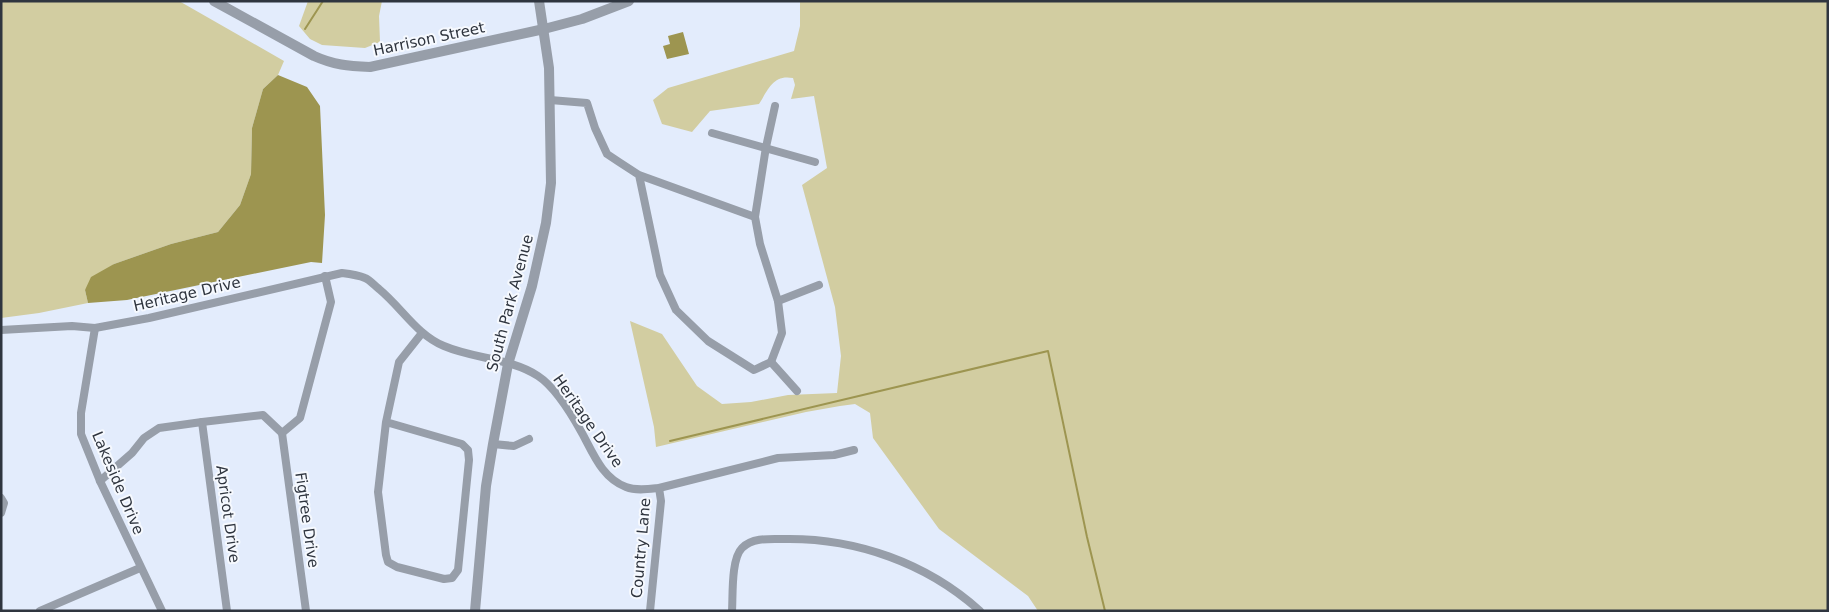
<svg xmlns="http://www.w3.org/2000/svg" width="1829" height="612" viewBox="0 0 1829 612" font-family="'DejaVu Sans',sans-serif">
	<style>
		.green { fill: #d2cda1 }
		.water { fill: #9d9550 }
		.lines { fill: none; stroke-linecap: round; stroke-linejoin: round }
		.stream { stroke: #9d9550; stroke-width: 2 }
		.minor { stroke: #979ea9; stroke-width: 8 }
		.tertiary { stroke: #979ea9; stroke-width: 10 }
		.labels { text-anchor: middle; stroke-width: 4; stroke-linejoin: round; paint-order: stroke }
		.street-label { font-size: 15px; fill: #2f353f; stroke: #f6f9fe }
	</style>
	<rect width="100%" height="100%" fill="#e3ecfc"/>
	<!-- green -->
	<g class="green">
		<path d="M1,1H179L284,61L278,75L263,89L252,128L251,174L240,205L218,232L171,244L114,264L85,290L88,303L39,313L1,318Z"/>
		<path d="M308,1H382L379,16L380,42L365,48L322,45L310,39L299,26Z"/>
		<path d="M800,1H1828V611H1038L1028,596L939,529L873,438L870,413L855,404L840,406L806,412L656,447L654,427L630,321L662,334L697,386L722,404L751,402L788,395L837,393L841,356L835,307L802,185L827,168L814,96L791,99L795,85L793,78C773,74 768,90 759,104L710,111L692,132L662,124L653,100L668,88L794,51L800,26Z"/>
	</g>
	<!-- water -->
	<g class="water">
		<path d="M683,32L689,54L667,59L663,46L670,44L668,36Z"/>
		<path d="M278,75L307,87L320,106L325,215L322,263L311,262L127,300L88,303L85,290L91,277L114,264L171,244L218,232L240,205L251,174L252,128L263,89Z"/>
	</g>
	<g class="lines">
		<!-- stream -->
		<g class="stream">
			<path d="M305,29L323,1"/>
			<path d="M670,441L1048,351L1087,537L1105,611"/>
		</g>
		<!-- minor -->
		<g class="minor">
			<path d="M550,100L587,103L595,128L607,154L619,162L639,175L755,217L760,244L778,301L782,333L771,362L754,370L708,341L676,310L660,275L639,175"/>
			<path d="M712,133L815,162"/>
			<path d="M755,217L766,147L775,106"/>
			<path d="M778,301L819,285"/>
			<path d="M95,328L81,413V434L100,481L162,611"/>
			<path d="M1,330L72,326L95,328L149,318L342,273C350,274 358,275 365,278C370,280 375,286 379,289C402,308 417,335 444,346C474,359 511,358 538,376C555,387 572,415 582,433C593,453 602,478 626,487C636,491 649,489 659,488L778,458L834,455L854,450"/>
			<path d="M771,362L797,391"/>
			<path d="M202,422L227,611"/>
			<path d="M386,422L462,444L468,450L469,460L458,570L452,578L444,579L397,567L388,562L386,555L378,492L386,422L399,362L422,333"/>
			<path d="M282,433L306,611"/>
			<path d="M493,444L514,446L529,439"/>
			<path d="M100,481L132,453L144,438L159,428L202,422L263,415L282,433L300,418L331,302L325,276"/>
			<path d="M1,498L4,503L1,513"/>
			<path d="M40,611L140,568"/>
			<path d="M650,611L661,501L659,488"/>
			<path d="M732,611C733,595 731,559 742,548C753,537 771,539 785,539C856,538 927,563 980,611"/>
		</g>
		<!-- tertiary -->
		<g class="tertiary">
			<path d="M214,1L314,56C334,65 348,66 370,67L544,29L582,19L629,1"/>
			<path d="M475,611L486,486L493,444L508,364L532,286L546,223L551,183L549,68L539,1"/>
		</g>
	</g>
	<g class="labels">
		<!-- street labels -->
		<g class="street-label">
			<text transform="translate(429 39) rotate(-12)" y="5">Harrison Street</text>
			<text transform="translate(187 294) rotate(-13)" y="5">Heritage Drive</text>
			<text transform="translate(510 303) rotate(-75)" y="5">South Park Avenue</text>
			<text transform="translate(588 421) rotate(55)" y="5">Heritage Drive</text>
			<text transform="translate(118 483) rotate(67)" y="5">Lakeside Drive</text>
			<text transform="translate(228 514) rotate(82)" y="5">Apricot Drive</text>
			<text transform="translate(307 520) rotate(82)" y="5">Figtree Drive</text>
			<text transform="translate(641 548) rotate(-85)" y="5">Country Lane</text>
		</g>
	</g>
	<!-- border -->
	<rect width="1829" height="612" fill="none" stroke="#2f353f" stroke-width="5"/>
</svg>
